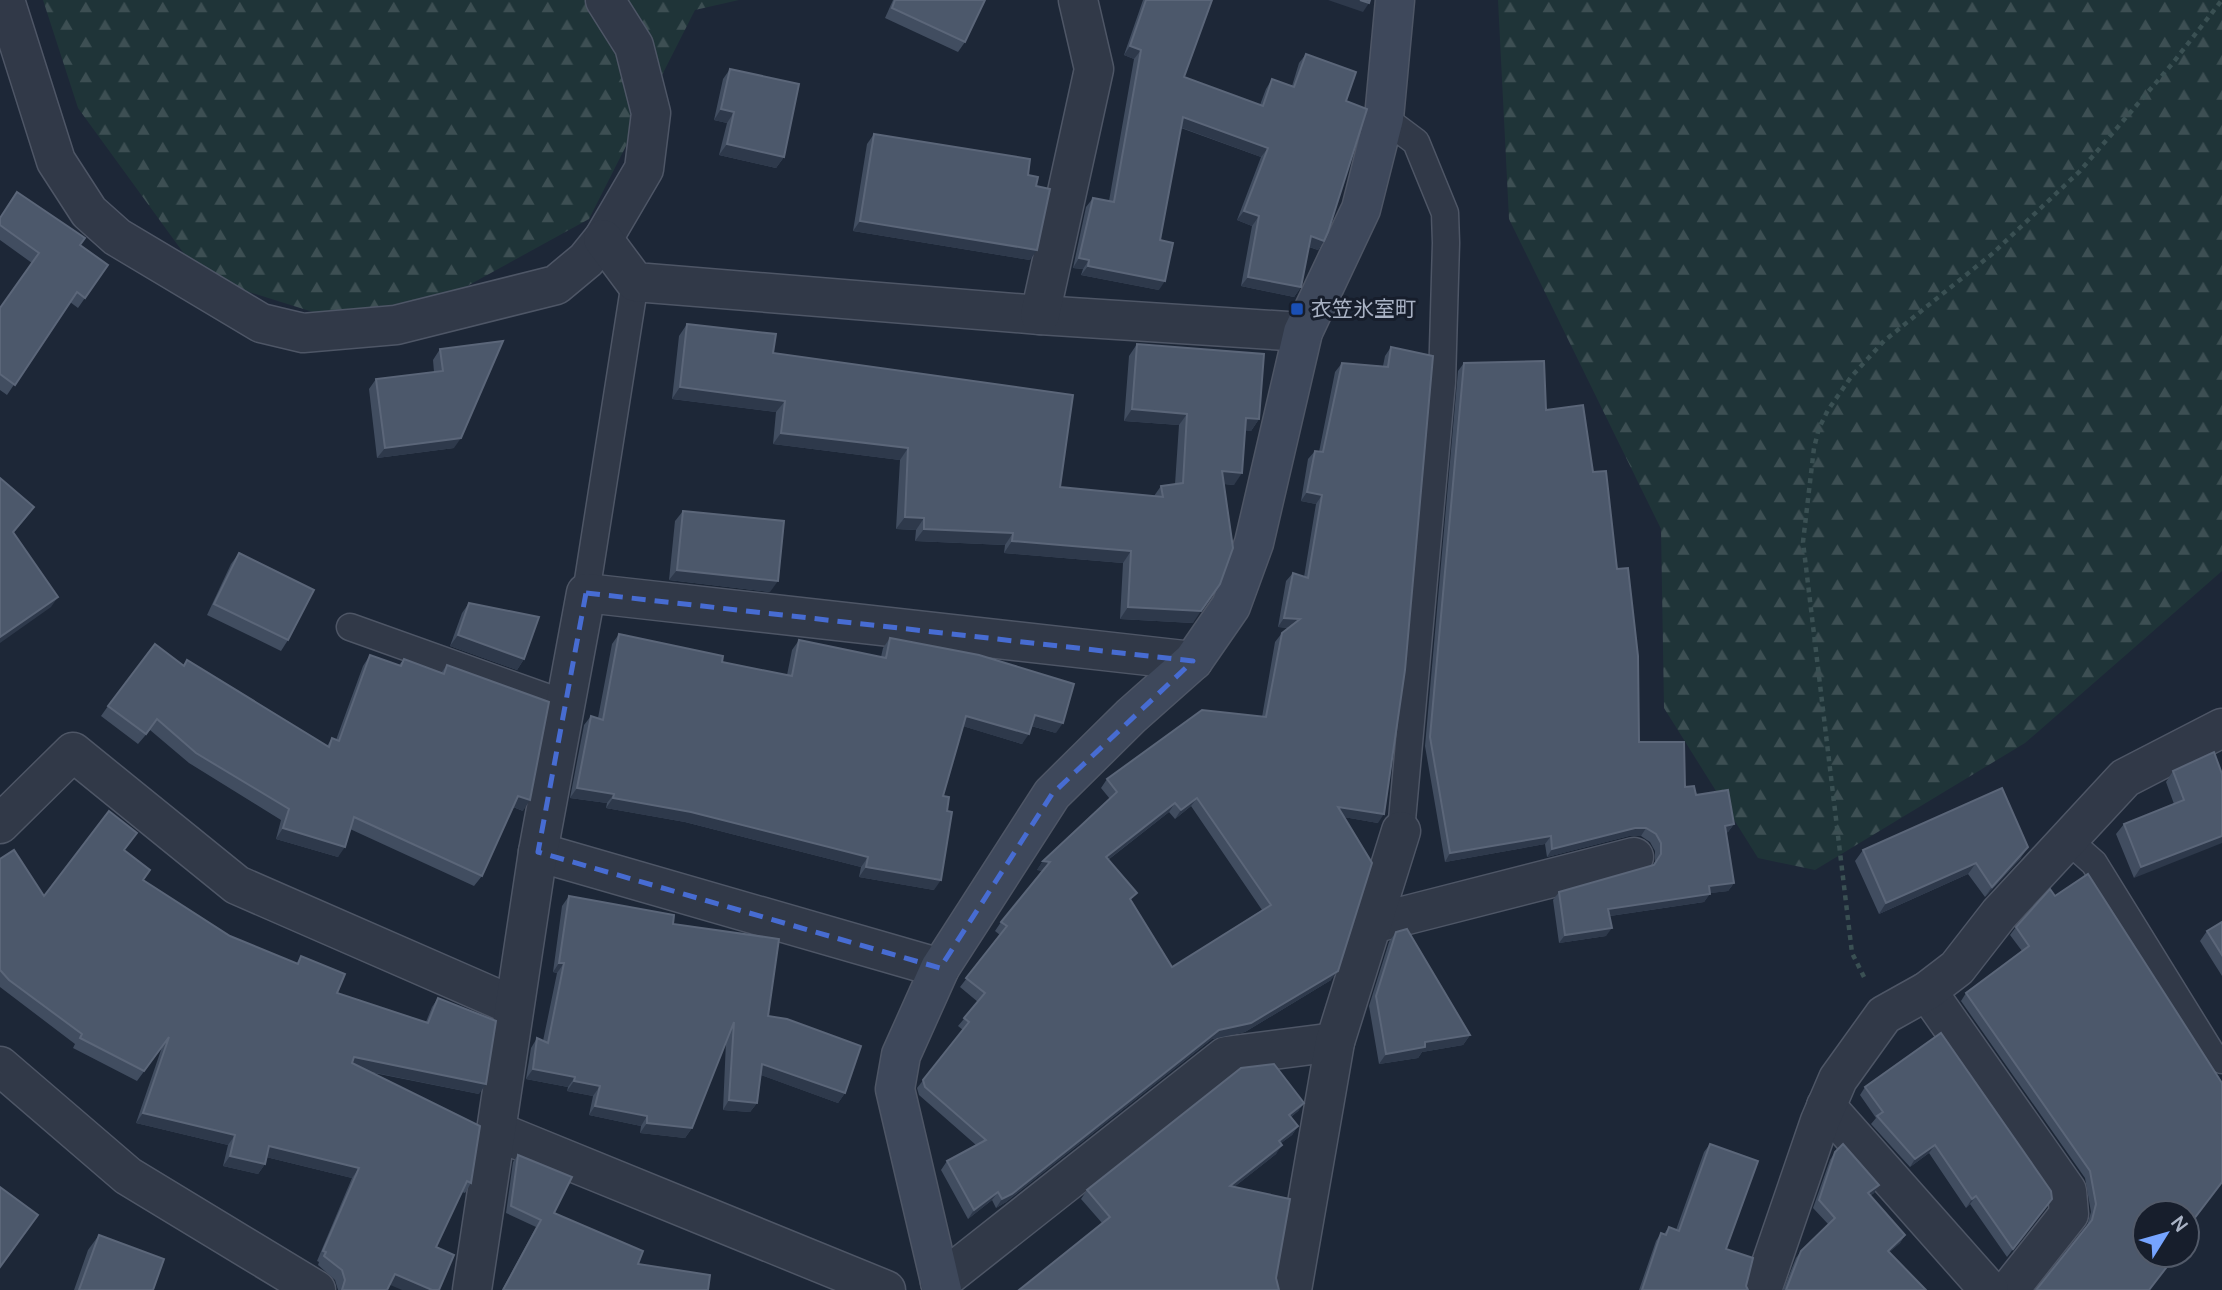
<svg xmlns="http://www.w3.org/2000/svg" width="2222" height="1290" viewBox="0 0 2222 1290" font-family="Manrope,'Noto Sans JP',sans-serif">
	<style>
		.forest { fill: url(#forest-firs) }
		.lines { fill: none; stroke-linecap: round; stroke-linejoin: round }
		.lane-casing { stroke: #4e5666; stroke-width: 29 }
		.street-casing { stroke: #4e5666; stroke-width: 41 }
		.secondary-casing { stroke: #4e5666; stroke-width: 41 }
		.path { stroke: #3a5053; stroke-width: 4.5; stroke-dasharray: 5 5; stroke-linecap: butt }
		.lane { stroke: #313948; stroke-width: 26 }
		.street { stroke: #313948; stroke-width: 38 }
		.secondary { stroke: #3e485b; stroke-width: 38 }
		.wall { fill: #414d60; fill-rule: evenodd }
		.shaded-wall { fill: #2e394b }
		.building { fill: #4c586b; stroke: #5b6679; stroke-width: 2; fill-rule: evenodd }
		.marked { fill: none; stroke: #476cd2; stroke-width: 5; stroke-dasharray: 14 9; stroke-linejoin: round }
		.transit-dot { fill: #1a4fb4; stroke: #171e2c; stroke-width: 2.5 }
		.labels { text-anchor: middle; stroke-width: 6; stroke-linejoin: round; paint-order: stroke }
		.poi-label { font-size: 21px; fill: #aab3c5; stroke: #171e2c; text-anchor: start }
	</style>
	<defs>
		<pattern id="forest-firs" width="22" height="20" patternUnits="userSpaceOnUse" patternTransform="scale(1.75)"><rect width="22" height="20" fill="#1f3438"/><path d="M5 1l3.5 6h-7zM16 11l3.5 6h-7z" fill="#3d4f53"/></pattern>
	</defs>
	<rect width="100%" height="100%" fill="#1d2737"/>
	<!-- forest -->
	<g class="forest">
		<path d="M43,0H739L695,10L589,219L449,296L332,318L201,277L78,108Z"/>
		<path d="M1498,0H2222V571L2025,743L1815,870L1758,858L1664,708L1661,529L1509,219Z"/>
	</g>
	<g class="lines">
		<!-- lane casing -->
		<g class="lane-casing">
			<g id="lane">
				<path d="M1384,118L1416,142L1445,213L1446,243L1442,382L1401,831"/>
				<path d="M586,593L635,282"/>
				<path d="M350,627L563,703"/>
				<path d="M2068,840L2094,863L2212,1054L2222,1060"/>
			</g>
		</g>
		<!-- street casing -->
		<g class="street-casing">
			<g id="street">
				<path d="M5,0L56,161L89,212L117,237L261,323L303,333L396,325L556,285L586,260L603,239L644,169L651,113L634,46L605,0"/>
				<path d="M603,239L635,282L1040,315L1303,332"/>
				<path d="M1040,315L1094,69L1078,0"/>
				<path d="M0,824L73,752L237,885L514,1006"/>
				<path d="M538,852L940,968"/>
				<path d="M1372,924L1634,857"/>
				<path d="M1927,991L2067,1191L2069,1214L2009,1290"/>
				<path d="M0,1066L128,1176L316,1290"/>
				<path d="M1826,1106L1989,1290"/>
				<path d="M496,1131L886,1290"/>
				<path d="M940,1282L1226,1056L1335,1042"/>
				<path d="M472,1290L538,852L586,593L1193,661"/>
				<path d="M1292,1290L1335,1042L1401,831"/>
				<path d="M1762,1290L1820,1121L1838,1079L1884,1015L1927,991L1957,968L1999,914L2125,778L2222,728"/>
			</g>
		</g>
		<!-- secondary casing -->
		<g class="secondary-casing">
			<path id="secondary" d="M942,1290L895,1089L901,1055L940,968L1052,794L1131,716L1193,661L1231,606L1254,543L1303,332L1361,209L1384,118L1395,0"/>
		</g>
		<!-- path -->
		<path class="path" d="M1864,977L1852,953L1803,542L1814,448L1819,428L1828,410L1851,377L1884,341L1992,254L2080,171L2172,64L2222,0"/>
		<!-- lane -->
		<use href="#lane" class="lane"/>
		<!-- street -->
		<use href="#street" class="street"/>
		<!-- secondary -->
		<use href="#secondary" class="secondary"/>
	</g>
	<!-- wall -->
	<g class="wall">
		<path d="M893,0H985L965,42L958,52L885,18Z"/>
		<path d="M1143,0H1212L1184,77L1260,105L1266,89L1272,79L1292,86L1299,63L1306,54L1346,101L1324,241L1318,250L1309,247L1301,287L1294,297L1241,286L1252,226L1237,220L1261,157L1181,128L1160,240L1159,290L1081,275L1083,269L1073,268L1086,207L1093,198L1109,201L1134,59L1124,55Z"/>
		<path d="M730,69L784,157L776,168L719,155L727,123L714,120L723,79Z"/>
		<path d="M874,134L1028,175L1036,186L1030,260L853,231L867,144Z"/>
		<path d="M0,217L80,245L108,265L78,308L70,302L7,395L0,390V308L32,263L0,240Z"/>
		<path d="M687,324L773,353L1060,487L1154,496L1161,486L1175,484L1179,425L1124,421L1129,356L1137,344L1259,419L1251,431L1245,430L1234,485L1224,484L1193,623L1120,619L1123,563L1004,553L1005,545L915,541L916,530L896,529L900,460L773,444L776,412L672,399L679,336Z"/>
		<path d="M1391,347L1378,823L1344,817L1331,980L1245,1032L1212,1039L1006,1202L996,1208L992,1200L968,1219L941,1170L947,1161L976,1145L919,1095L917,1088L963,1030L958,1026L978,1002L960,987L1000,935L995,931L1001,922L1043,871L1037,870L1043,861L1110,799L1101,788L1107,779L1262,717L1275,642L1282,633L1289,628L1278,627L1286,581L1293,573L1304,577L1316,504L1301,501L1308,459L1315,451L1319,452L1335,372L1342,363L1383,366L1385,356ZM1191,806L1262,910L1172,967L1131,901L1108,860L1169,812L1175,819Z"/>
		<path d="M440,349L454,448L377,458L369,389L376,379L434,372L433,360Z"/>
		<path d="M1464,363L1546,410L1593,472L1617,569L1639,742L1685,787L1734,824L1728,832L1726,833L1734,883L1728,891L1710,893L1704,902L1610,916L1606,936L1559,943L1553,900L1559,892L1653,865L1655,862V851L1650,842L1641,836H1629L1547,857L1545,844L1445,862L1425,746L1458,371Z"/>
		<path d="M683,511L770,592L669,580L675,521Z"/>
		<path d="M239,553L288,640L281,651L207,615L231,564Z"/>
		<path d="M469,603L524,659L517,670L450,646L462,613Z"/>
		<path d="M619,634L722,662L787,675L792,650L799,640L881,657L883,648L890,638L1056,733L1031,726L1022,744L963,726L943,796L934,890L859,877L861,867L685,822L606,808L607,803L570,798L584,725L591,716L598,718L612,644Z"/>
		<path d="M370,655L399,665L404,659L441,673L447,665L523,811L513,807L482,876L474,886L350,829L338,857L276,839L281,820L189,763L150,730L138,744L101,716L108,706L183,665L187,660L327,746L332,738L336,740L363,666Z"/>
		<path d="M2173,771L2222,774L2134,878L2116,834L2124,824L2174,804L2166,782Z"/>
		<path d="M1863,850L2021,858L1985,897L1968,874L1879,914L1855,861Z"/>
		<path d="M125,851L143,880L230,936L296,964L301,956L337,993L426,1022L432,1007L438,998L479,1094L369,1072L471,1183L465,1193L462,1192L390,1285L387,1290H338L335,1280L318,1265L319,1262L317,1261L352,1178L266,1157L265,1164L258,1174L223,1166L228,1145L136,1123L162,1047L137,1081L73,1048L75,1044L0,987V859L44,896Z"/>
		<path d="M2050,889L2187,1213L2087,1226L2091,1212L2085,1178L1961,1001L1966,993L2022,951L2010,935L2016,927Z"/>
		<path d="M569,896L673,924L768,1016L845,1093L838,1103L761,1075L757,1103L750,1112L723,1110L726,1041L692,1128L685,1138L640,1133L641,1126L589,1115L593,1096L567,1091L568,1087L526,1079L531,1048L537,1038L543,1041L557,973L553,972L562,906Z"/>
		<path d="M2222,922V976L2200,941L2207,931Z"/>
		<path d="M1396,932L1470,1035L1463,1045L1422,1052L1418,1058L1379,1064L1369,1006L1389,942Z"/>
		<path d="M1865,1087L2046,1207L2007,1257L1970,1204L1966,1208L1929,1153L1910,1167L1871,1124L1876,1118L1860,1095Z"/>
		<path d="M1304,1103L1298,1111L1291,1117L1298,1126L1292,1135L1281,1143L1276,1154L1234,1187L1276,1278L1102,1223L1081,1199L1087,1190Z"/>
		<path d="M1710,1144L1726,1249L1748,1290H1639L1656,1241L1661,1233L1664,1234L1669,1227L1676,1230L1704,1152Z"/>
		<path d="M1835,1152L1879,1185L1874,1193L1870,1196L1905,1235L1900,1243L1889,1252L1926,1290H1783L1796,1258L1801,1251L1829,1225L1813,1208L1830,1160Z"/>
		<path d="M518,1155L554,1213L638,1264L708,1290H502L536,1227L506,1213L513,1162Z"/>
		<path d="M99,1235L153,1290H74L88,1250Z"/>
	</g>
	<!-- shaded-wall -->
	<g class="shaded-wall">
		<path d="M1328,0H1360L1369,3L1363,12Z"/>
		<path d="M1130,46L1141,50L1134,59L1124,55Z"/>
		<path d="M721,109L734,112L727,123L714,120Z"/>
		<path d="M1183,117L1268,148L1261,157L1177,126Z"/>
		<path d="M727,144L784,157L776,168L719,155Z"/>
		<path d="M1244,211L1259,216L1252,226L1237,220Z"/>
		<path d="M860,221L1037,250L1030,260L853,231Z"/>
		<path d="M1311,236L1324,241L1318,250L1304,245Z"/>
		<path d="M1079,258L1089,260L1083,269L1073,268Z"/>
		<path d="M1088,266L1165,281L1159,290L1081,275Z"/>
		<path d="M1248,277L1301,287L1294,297L1241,286Z"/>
		<path d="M680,387L785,401L776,412L672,399Z"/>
		<path d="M1132,409L1187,414L1179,425L1124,421Z"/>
		<path d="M1246,418L1259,419L1251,431L1238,430Z"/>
		<path d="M781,433L908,448L900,460L773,444Z"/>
		<path d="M461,438L454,448L377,458L385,448Z"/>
		<path d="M1222,471L1242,473L1234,485L1214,483Z"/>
		<path d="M1307,492L1322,495L1316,504L1301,501Z"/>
		<path d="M34,507L27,517L6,542L13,532Z"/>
		<path d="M905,517L924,518L916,530L896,529Z"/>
		<path d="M924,529L1013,533L1005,545L915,541Z"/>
		<path d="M1012,541L1131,551L1123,563L1004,553Z"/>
		<path d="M677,570L778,581L770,592L669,580Z"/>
		<path d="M58,597L51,607L0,643V637Z"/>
		<path d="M1128,607L1201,611L1193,623L1120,619Z"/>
		<path d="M1284,618L1300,619L1294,628L1278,627Z"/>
		<path d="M458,635L524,659L517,670L450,646Z"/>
		<path d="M1035,715L1063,723L1056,733L1028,725Z"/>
		<path d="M966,716L1029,734L1022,744L959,725Z"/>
		<path d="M577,788L614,794L607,803L570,798Z"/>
		<path d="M518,796L530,800L523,811L511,806Z"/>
		<path d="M613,798L691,812L868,857L861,867L685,822L606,808Z"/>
		<path d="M1197,798L1191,806L1175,819L1181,810Z"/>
		<path d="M1175,803L1169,812L1100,866L1106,857Z"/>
		<path d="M1338,807L1384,814L1378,823L1332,815Z"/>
		<path d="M1734,824L1728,832L1719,834L1725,826Z"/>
		<path d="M283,828L345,847L338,857L276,839Z"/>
		<path d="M1635,828H1646L1641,836H1629L1547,857L1552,849Z"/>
		<path d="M1551,836L1545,844L1445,862L1450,853Z"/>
		<path d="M2222,836V843L2134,878L2141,867Z"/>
		<path d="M2028,847L2021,858L1985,897L1992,887Z"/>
		<path d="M1043,861L1050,862L1044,871L1037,870Z"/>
		<path d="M1976,863L1968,874L1879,914L1886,903Z"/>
		<path d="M866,867L941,880L934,890L859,877Z"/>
		<path d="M1734,883L1728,891L1703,894L1709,886Z"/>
		<path d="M1710,894L1704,902L1603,917L1608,909Z"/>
		<path d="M1612,928L1606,936L1559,943L1565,935Z"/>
		<path d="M559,963H564L557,973L553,972Z"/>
		<path d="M1338,971L1331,980L1245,1032L1212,1039L1006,1202L996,1208L1002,1199L1219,1030Z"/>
		<path d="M1470,1035L1463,1045L1422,1052L1418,1058L1379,1064L1386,1054L1425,1042Z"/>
		<path d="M354,1057L486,1084L479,1094L347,1067Z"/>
		<path d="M762,1064L845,1093L838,1103L755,1073Z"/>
		<path d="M533,1069L575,1077L568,1087L526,1079Z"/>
		<path d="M574,1081L600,1086L593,1096L567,1091Z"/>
		<path d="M729,1100L757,1103L750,1112L723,1110Z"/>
		<path d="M1304,1103L1298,1111L1283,1123L1289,1115Z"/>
		<path d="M595,1106L647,1116L641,1126L589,1115Z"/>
		<path d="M143,1113L235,1135L228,1145L136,1123Z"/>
		<path d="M647,1123L692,1128L685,1138L640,1133Z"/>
		<path d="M1298,1126L1292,1135L1273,1149L1279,1141Z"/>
		<path d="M1282,1145L1276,1154L1224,1195L1230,1186Z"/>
		<path d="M1935,1145L1929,1153L1910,1167L1915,1159Z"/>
		<path d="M269,1146L359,1168L352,1178L262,1156Z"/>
		<path d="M230,1156L265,1164L258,1174L223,1166Z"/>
		<path d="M1879,1185L1874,1193L1862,1201L1868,1193Z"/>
		<path d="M998,1192L992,1200L968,1219L974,1210Z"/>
		<path d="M1976,1196L1970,1204L1966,1208L1972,1199Z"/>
		<path d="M1905,1235L1900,1243L1882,1259L1888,1251Z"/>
		<path d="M395,1274L432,1290H402L388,1284Z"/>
	</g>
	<!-- building -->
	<g class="building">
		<path d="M895,0H985L965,42L892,8Z"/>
		<path d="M1146,0H1212L1184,77L1263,106L1272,79L1294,87L1306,54L1356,72L1346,101L1367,109L1328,232L1324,241L1311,236L1301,287L1248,277L1259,216L1244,211L1268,148L1183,117L1160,240L1173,243L1165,281L1088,266L1089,260L1079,258L1093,198L1114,202L1141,50L1130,46Z"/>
		<path d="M1360,0H1370L1369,3Z"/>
		<path d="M730,69L799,84L784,157L727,144L734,112L721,109Z"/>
		<path d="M874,134L1030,159L1028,175L1038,177L1036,186L1050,189L1037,250L860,221Z"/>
		<path d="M17,192L85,238L80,245L108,265L85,298L77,292L15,385L0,374V308L39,253L0,225V218Z"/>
		<path d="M687,324L776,334L773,353L1073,395L1060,487L1163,497L1161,486L1183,483L1187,414L1132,409L1137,344L1264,354L1259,419L1246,418L1242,473L1222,471L1233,548L1220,584L1201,611L1128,607L1131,551L1012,541L1013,533L924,529V518L905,517L908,448L781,433L785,401L680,387Z"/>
		<path d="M503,341L461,438L385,448L376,379L443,371L440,349Z"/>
		<path d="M1391,347L1433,356L1405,670L1384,814L1338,807L1372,863L1338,971L1251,1023L1219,1030L1012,1194L1002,1199L998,1192L974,1210L947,1161L986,1140L925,1087L923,1080L969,1022L964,1018L985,993L966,978L1007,926L1001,922L1050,862L1043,861L1117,792L1107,779L1202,710L1266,717L1282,633L1300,619L1284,618L1293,573L1308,578L1322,495L1307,492L1315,451L1323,452L1342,363L1388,367ZM1197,798L1271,905L1172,967L1130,899L1137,893L1106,857L1175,803L1181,810Z"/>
		<path d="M1544,361L1546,410L1583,405L1593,472L1606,471L1617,569L1628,568L1638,656L1639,742H1684L1685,787L1694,786L1696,795L1728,790L1734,824L1725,826L1734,883L1709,886L1710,894L1608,909L1612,928L1565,935L1559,892L1654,865L1661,854V843L1656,834L1646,828H1635L1552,849L1551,836L1450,853L1430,737L1464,363Z"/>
		<path d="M0,478L34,507L13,532L58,597L0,637Z"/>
		<path d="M683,511L784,521L778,581L677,570Z"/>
		<path d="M239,553L314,590L288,640L214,604Z"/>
		<path d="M469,603L539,617L524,659L458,635Z"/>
		<path d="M619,634L723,656L722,662L792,676L799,640L886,658L890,638L979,655L1074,684L1063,723L1035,715L1029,734L966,716L943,796L949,797L947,811L952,812L941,880L866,867L868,857L691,812L613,798L614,794L577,788L591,716L603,720Z"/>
		<path d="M155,644L184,666L187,660L329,747L332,738L339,741L370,655L401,666L404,659L444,674L447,665L549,702L530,800L518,796L482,876L354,817L345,847L283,828L289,809L196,753L157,719L146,734L108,706Z"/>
		<path d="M2214,752L2222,774V836L2141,867L2124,824L2184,800L2173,771Z"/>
		<path d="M2002,788L2028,847L1992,887L1976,863L1886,903L1863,850Z"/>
		<path d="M109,811L137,833L124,850L150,870L143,880L230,936L298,964L301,956L345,974L337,993L428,1023L438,998L496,1021L486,1084L354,1057L352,1063L480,1126L471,1183L467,1181L436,1247L454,1255L439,1290H432L395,1274L387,1290H342L345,1280L342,1270L324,1256L326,1252L323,1251L359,1168L269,1146L265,1164L230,1156L235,1135L143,1113L169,1037L144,1071L80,1038L82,1034L9,980L0,970V859L14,850L44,896Z"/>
		<path d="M2088,874L2222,1083V1182L2187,1228V1213H2145V1255H2176L2149,1290H2036L2092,1220L2096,1204L2090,1171L1966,993L2029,946L2016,927L2050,889L2055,896Z"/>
		<path d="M569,896L674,915L673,924L779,939L768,1016L787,1019L861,1046L845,1093L762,1064L757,1103L729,1100L734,1022L692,1128L647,1123V1116L595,1106L600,1086L574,1081L575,1077L533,1069L537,1038L548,1043L564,963H559Z"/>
		<path d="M2222,922V955L2207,931Z"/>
		<path d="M1407,929L1470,1035L1425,1042V1047L1386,1054L1376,996L1396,932Z"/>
		<path d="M1941,1033L2051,1191L2052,1199L2013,1249L1976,1196L1972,1199L1935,1145L1915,1159L1877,1116L1883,1112L1865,1087Z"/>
		<path d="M1274,1064L1304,1103L1289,1115L1298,1126L1279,1141L1282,1145L1230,1186L1290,1199L1276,1278L1279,1290H1019L1110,1217L1087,1190L1241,1068Z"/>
		<path d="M1710,1144L1758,1161L1726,1249L1753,1258L1746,1286L1748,1290H1642L1661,1233L1666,1235L1669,1227L1679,1231Z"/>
		<path d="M1843,1144L1879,1185L1868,1193L1905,1235L1888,1251L1926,1290H1786L1801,1251L1835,1218L1819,1200L1835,1152Z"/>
		<path d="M518,1155L572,1177L554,1213L643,1251L638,1264L710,1275L708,1290H503L541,1220L511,1206Z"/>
		<path d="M0,1187L38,1215L0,1267Z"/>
		<path d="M99,1235L164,1259L153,1290H79Z"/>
	</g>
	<!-- marked area -->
	<path class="marked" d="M586,593L1193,661L1052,794L940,968L538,852Z"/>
	<!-- markers -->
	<rect class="transit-dot" x="1290" y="302" width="14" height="14" rx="3.5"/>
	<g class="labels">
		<!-- poi labels -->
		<g class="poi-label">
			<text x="1311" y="316">衣笠氷室町</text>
		</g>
	</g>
	<!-- north arrow -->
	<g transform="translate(2166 1234) rotate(53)"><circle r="33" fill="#171e2c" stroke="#525a69" stroke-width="2"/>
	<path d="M0-5L12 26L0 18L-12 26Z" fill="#76a4ff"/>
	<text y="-10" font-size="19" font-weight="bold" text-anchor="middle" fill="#aab3c5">N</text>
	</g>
</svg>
